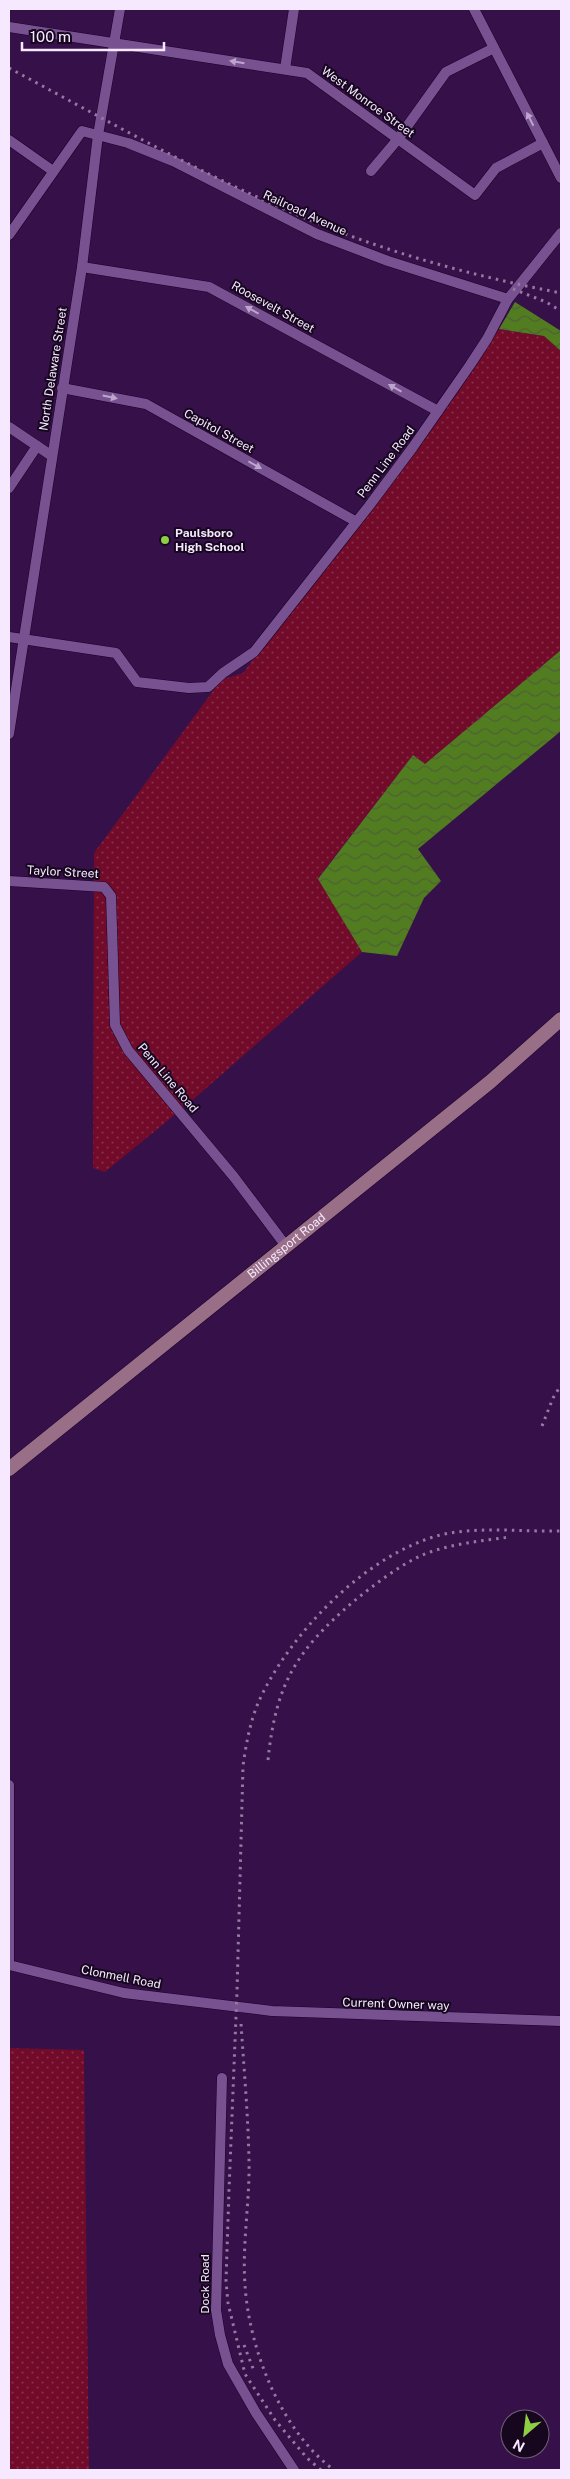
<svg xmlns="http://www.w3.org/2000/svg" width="570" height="2479" viewBox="0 0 570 2479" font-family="'Public Sans',sans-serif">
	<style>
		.park { fill: url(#park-dots) }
		.water { fill: url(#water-waves) }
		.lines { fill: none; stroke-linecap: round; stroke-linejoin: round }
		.street-casing { stroke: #1a0028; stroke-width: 11 }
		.secondary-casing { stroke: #1a0028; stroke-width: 15 }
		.street { stroke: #785290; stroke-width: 10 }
		.secondary { stroke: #996f87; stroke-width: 14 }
		.rail { stroke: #947aa2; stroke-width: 3; stroke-dasharray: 2.5 5; stroke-linecap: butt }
		.oneway { fill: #bda5cd }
		.poi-dot { fill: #8dce44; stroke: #16071f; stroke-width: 2 }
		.labels { text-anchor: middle; stroke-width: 4; stroke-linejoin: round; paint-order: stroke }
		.street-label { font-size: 12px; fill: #f6e9ff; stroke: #16071f }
		.poi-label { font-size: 12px; font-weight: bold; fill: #f6e9ff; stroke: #16071f; text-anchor: start }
	</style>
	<defs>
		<pattern id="park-dots" width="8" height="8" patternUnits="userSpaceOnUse" patternTransform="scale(1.25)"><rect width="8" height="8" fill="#720a2a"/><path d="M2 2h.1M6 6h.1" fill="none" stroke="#872e4a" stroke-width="1.8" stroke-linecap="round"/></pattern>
		<pattern id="water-waves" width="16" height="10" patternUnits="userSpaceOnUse" patternTransform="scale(1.25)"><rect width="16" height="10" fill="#527c20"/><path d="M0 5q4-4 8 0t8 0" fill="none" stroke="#4e6136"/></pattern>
	</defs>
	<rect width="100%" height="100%" fill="#351049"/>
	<!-- park -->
	<g class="park">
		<path d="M499,329L544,336L561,351V650L425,764L413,755L318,878L362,952L188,1104L105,1172L93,1168L94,853L221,680L243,673Z"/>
		<path d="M10,2048L84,2050L89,2470H9Z"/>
	</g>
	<!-- water -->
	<g class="water">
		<path d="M515,302L561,331V351L544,336L499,329Z"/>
		<path d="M561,650V731L418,849L441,881L424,898L397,956L362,952L318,879L413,755L425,764Z"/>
	</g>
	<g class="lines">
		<!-- street casing -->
		<g class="street-casing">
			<g id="street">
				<path d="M474,9L561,178"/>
				<path d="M9,27L307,73L475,195L496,168L543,143"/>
				<path d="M285,69L294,9"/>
				<path d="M9,140L53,171"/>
				<path d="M371,171L398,139L446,72L494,48"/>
				<path d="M9,235L82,131L128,143L173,161L317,234L388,261L508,299"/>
				<path d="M82,267L209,287L438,411"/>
				<path d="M62,388L146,404L355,521"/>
				<path d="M9,427L52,456"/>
				<path d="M9,488L37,446"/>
				<path d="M9,637L116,653L137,682L189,688L208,687L223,673L254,652L369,506L413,447L470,365L487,339L508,299L561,233"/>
				<path d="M9,734L82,267L98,135L120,9"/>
				<path d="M9,881L104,887L111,896L115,1025L128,1050L234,1177L286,1246"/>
				<path d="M9,1785V1965"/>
				<path d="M9,1965L124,1993L272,2011L561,2021"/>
				<path d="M222,2078L216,2310L220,2335L228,2364L256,2413L294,2470"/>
			</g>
		</g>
		<!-- secondary casing -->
		<g class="secondary-casing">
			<g id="secondary">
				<path id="s1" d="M9,1469L490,1082L561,1019"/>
			</g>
		</g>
		<!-- street -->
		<use href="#street" class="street"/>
		<!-- secondary -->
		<use href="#secondary" class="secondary"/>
		<!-- rail -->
		<g class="rail">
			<path d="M9,68C110,122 211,180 317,223C396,255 478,277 561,293"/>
			<path d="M513,289L546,302L561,311"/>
			<path d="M560,301H561"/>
			<path d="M542,1426L553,1398L561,1385"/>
			<path d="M268,1760C276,1683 296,1651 354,1601C374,1585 397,1567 420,1556C447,1544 481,1541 510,1537"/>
			<path d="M241,2024C244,2069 248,2114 249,2160C250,2201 242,2243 245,2285C249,2349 281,2431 334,2470"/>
			<path d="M244,2345L254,2371"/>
			<path d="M321,2470L307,2458L275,2420L245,2374L228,2303L226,2281L229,2190L237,1992L243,1766C246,1744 250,1723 258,1703C289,1634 365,1555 440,1535C479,1526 522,1532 561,1531"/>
		</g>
	</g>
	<!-- one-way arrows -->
	<defs><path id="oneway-solid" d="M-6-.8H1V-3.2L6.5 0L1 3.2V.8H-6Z" transform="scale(1.25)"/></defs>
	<g class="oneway">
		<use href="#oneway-solid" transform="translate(237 62) rotate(-171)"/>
		<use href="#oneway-solid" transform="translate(530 119) rotate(-117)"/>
		<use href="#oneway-solid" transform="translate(252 310) rotate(-151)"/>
		<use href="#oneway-solid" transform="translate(395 388) rotate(-151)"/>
		<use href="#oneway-solid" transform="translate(110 397) rotate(12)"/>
		<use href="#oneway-solid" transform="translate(255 465) rotate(29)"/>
	</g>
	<!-- markers -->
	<circle class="poi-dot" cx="165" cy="540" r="5"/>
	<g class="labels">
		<!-- street labels -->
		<g class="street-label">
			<text transform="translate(368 102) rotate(36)" y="4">West Monroe Street</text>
			<text transform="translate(305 213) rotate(25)" y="4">Railroad Avenue</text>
			<text transform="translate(273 307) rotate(29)" y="4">Roosevelt Street</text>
			<text transform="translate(53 369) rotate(-81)" y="4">North Delaware Street</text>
			<text transform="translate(219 431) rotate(29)" y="4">Capitol Street</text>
			<text transform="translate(386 462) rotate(-53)" y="4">Penn Line Road</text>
			<text transform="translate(63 872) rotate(3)" y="4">Taylor Street</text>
			<text transform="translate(168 1078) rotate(50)" y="4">Penn Line Road</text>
			<text dy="4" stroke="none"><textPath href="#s1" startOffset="356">Billingsport Road</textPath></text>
			<text transform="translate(121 1977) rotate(11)" y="4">Clonmell Road</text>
			<text transform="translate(396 2004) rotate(2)" y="4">Current Owner way</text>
			<text transform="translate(205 2284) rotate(-90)" y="4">Dock Road</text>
		</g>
		<!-- poi labels -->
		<g class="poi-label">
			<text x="175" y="537">Paulsboro<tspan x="175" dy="14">High School</tspan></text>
		</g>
	</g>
	<!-- border -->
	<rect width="570" height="2479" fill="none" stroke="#f6e9ff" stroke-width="20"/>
	<!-- north arrow -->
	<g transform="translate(525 2434) rotate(208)"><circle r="24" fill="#16071f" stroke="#706179"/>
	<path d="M0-4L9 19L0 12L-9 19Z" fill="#8dce44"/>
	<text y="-8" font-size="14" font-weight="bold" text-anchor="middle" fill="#f6e9ff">N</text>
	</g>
	<!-- scale -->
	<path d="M22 42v8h142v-8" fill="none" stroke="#f6e9ff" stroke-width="2.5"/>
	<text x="30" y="42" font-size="15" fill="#f6e9ff" stroke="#16071f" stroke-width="4" paint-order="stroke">100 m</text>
</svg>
